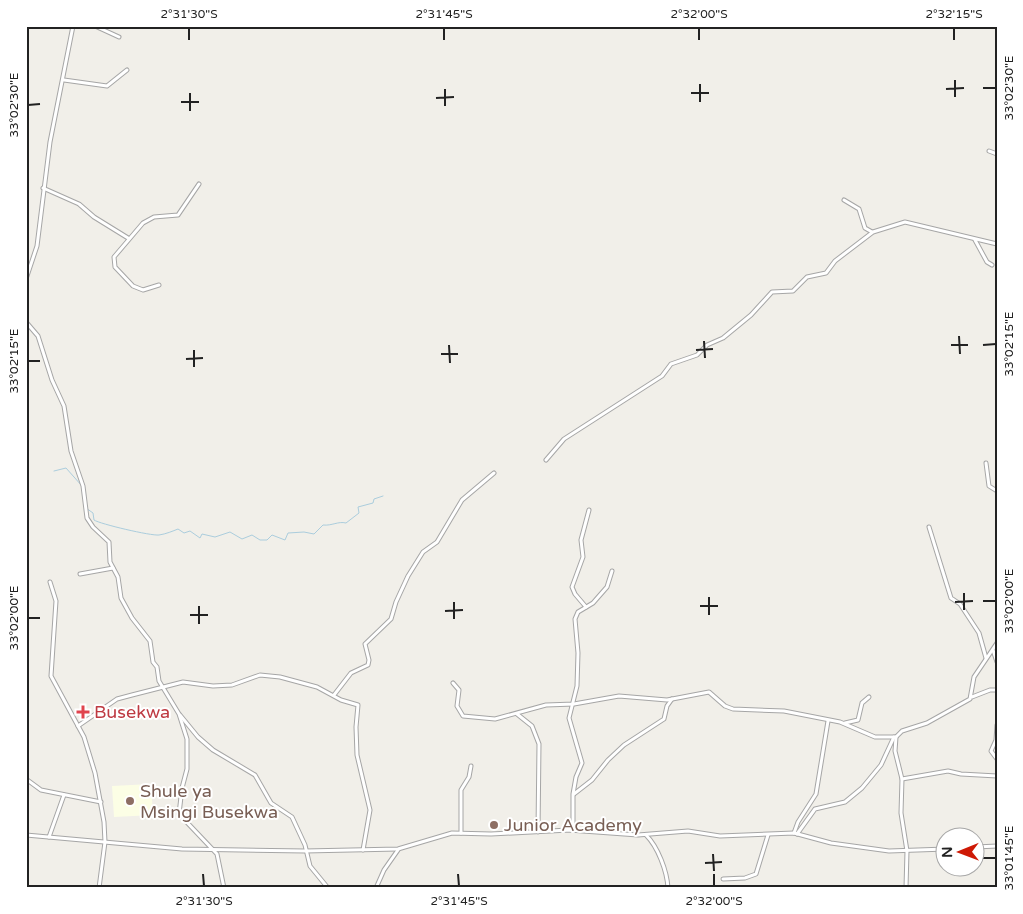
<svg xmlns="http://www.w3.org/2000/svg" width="1023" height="914" viewBox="0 0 1023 914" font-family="'Varela Round',sans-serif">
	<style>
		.education { fill: #fcfee5 }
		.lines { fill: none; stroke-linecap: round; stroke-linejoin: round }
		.stream { stroke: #abcddd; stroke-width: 1 }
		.street-casing { stroke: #a6a6a6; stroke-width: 5 }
		.street { stroke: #fff; stroke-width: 3 }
		.ticks { fill: none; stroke: #222; stroke-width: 2 }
		.health-dot { fill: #e0444e; stroke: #fff; stroke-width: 2 }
		.education-dot { fill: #8d6e63; stroke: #fff; stroke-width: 2 }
		.labels { text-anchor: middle; stroke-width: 4; stroke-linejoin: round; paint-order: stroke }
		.health-label { font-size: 18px; fill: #be3a42; stroke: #fff; text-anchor: start }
		.education-label { font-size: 18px; fill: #785e54; stroke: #fff; text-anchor: start }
		.neatline { fill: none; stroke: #222; stroke-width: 2 }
		.ticks-label { font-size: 12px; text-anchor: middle; fill: #222 }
	</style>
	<rect width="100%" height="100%" fill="#f1efe9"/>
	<!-- education -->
	<path class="education" d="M151,784L153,815L114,817L112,786Z"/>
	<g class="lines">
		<!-- stream -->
		<g class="stream">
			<path d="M54,471L66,468L82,486"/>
			<path d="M86,508L93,513L94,520C100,524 151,536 159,535C166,534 173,531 178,529L184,533L190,531L200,538L202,534L215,537L230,532L242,539L252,535L260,540H267L272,535L285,540L288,533L304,532L314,534L323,525C332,526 338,521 346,523L359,513L358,507L373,503L374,499L383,496"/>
		</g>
		<!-- street casing -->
		<g class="street-casing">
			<g id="street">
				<path d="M95,26L119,37"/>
				<path d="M64,80L107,86L127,70"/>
				<path d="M989,151L997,154"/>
				<path d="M43,188L79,204L94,217L128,238"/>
				<path d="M844,200L859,209L865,228L872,232"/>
				<path d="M975,240L987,262L992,265"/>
				<path d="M26,279L37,246L50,142L73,26"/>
				<path d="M159,285L143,290L133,286L115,267L114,257L143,223L154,217L178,215L199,184"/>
				<path d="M26,322L38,336L52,380L64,406L71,451L83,486L87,518L93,527L109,542L110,562L118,577L121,598L132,618L150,641L153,662L157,667L159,681L179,714L187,739V769L182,788L179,814L217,854L224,888"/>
				<path d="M546,460L564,439L662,376L671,364L697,355L707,345L723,338L751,315L772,292L793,291L807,277L826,273L835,261L873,232L905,222L997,244"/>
				<path d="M986,463L989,486L997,491"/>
				<path d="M929,527L951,598L960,604L979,633L986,658"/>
				<path d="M80,574L113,568"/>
				<path d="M50,582L56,601L51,676L84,737L95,773L104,822L105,842L99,888"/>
				<path d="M586,607L575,594L572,587L583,557L581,540L589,510"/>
				<path d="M993,650L997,662"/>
				<path d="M453,683L459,690L457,706L463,716L495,719L546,705L574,704L619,696L667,700L709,692L725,706L733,709L784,711L840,722L875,737H896"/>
				<path d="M334,695L351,673L368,665L369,660L365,644L391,619L396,602L408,576L423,552L437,542L462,500L494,473"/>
				<path d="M972,697L990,690H997"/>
				<path d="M517,714L532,726L539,744L538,832"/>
				<path d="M180,715L198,737L213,750L255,775L271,803L292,817L305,845L310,866L328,888"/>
				<path d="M845,723L858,720L862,703L869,697"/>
				<path d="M997,725L996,740L991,751L997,759"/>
				<path d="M78,726L117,699L132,695L183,682L213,686L232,685L260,675L280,677L317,687L341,700L358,705L356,727L357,755L370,810L363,850"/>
				<path d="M26,779L41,790L101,802"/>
				<path d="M902,779L948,771L961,774L997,776"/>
				<path d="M574,794L592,780L608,760L624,745L664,719L667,706L672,699"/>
				<path d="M573,830V794L576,777L582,763L569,718L577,686L578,653L575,619L578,612L593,603L607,587L612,571"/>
				<path d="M461,833V790L469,777L471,766"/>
				<path d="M794,833L798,822L816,794L828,721"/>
				<path d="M797,834L815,809L845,802L862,788L881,765L894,737"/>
				<path d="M26,835L182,849L305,851L398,849L452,833L491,834L569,830L638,835L688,831L720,836L794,833L831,843L889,851L946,849"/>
				<path d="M646,835C658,847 667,871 668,888"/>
				<path d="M49,837L64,795"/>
				<path d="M976,847L997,846"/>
				<path d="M723,879L745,878L756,874L768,835"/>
				<path d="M376,888L384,870L398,850"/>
				<path d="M906,888L907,851L901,813L902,779L895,751L896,737L902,731L927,723L970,699L974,677L997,643"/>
			</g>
		</g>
		<!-- street -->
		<use href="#street" class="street"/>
	</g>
	<!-- ticks -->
	<path class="ticks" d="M189,28V40M444,28V40M699,28V40M954,28V40M955,80V97M700,84V102M983,88H996M445,89V106M946,89L964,88M190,93V111M691,93H709M436,98L454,97M181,102H199M28,105L40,104M959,336L960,354M704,341L705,358M449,345L450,363M951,345H968M983,345L996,344M194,350V367M696,350L713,349M441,354H458M186,359L203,358M28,361H40M964,593V610M709,597V615M983,601H996M454,602V619M955,602L973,601M199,606V624M700,606H718M445,611L463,610M190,615H208M28,618H40M713,854L714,871M983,858H996M705,863L722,862M203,874L204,886M458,874L459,886M714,874V886"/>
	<!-- markers -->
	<path class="health-dot" d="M80.5 704.5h5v5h5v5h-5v5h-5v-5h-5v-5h5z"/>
	<g class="education-dot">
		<circle cx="130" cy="801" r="5"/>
		<circle cx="494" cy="825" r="5"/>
	</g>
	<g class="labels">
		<!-- health labels -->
		<g class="health-label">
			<text x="94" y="718">Busekwa</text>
		</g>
		<!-- education labels -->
		<g class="education-label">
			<text x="140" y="797">Shule ya<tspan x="140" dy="21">Msingi Busekwa</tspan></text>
			<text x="504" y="831">Junior Academy</text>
		</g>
	</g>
	<!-- border -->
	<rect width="1023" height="914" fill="none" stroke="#ffffff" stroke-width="55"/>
	<!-- north arrow -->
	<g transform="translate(960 852) rotate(269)"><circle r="24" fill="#ffffff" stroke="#a7a7a7"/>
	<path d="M0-4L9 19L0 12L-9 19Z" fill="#ce1905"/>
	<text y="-8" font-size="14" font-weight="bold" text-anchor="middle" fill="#222222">N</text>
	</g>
	<rect x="28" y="28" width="968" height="858" class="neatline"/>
	<g class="ticks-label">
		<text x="189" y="18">2°31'30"S</text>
		<text x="444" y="18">2°31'45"S</text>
		<text x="699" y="18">2°32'00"S</text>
		<text x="954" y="18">2°32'15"S</text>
		<text transform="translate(1009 88) rotate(-90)" y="4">33°02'30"E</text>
		<text transform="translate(14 105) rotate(-90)" y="4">33°02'30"E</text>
		<text transform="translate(1009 344) rotate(-90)" y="4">33°02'15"E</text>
		<text transform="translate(14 361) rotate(-90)" y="4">33°02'15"E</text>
		<text transform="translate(1009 601) rotate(-90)" y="4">33°02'00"E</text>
		<text transform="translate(14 618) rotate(-90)" y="4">33°02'00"E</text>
		<text transform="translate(1009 858) rotate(-90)" y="4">33°01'45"E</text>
		<text x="204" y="905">2°31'30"S</text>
		<text x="459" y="905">2°31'45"S</text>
		<text x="714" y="905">2°32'00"S</text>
	</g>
</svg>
